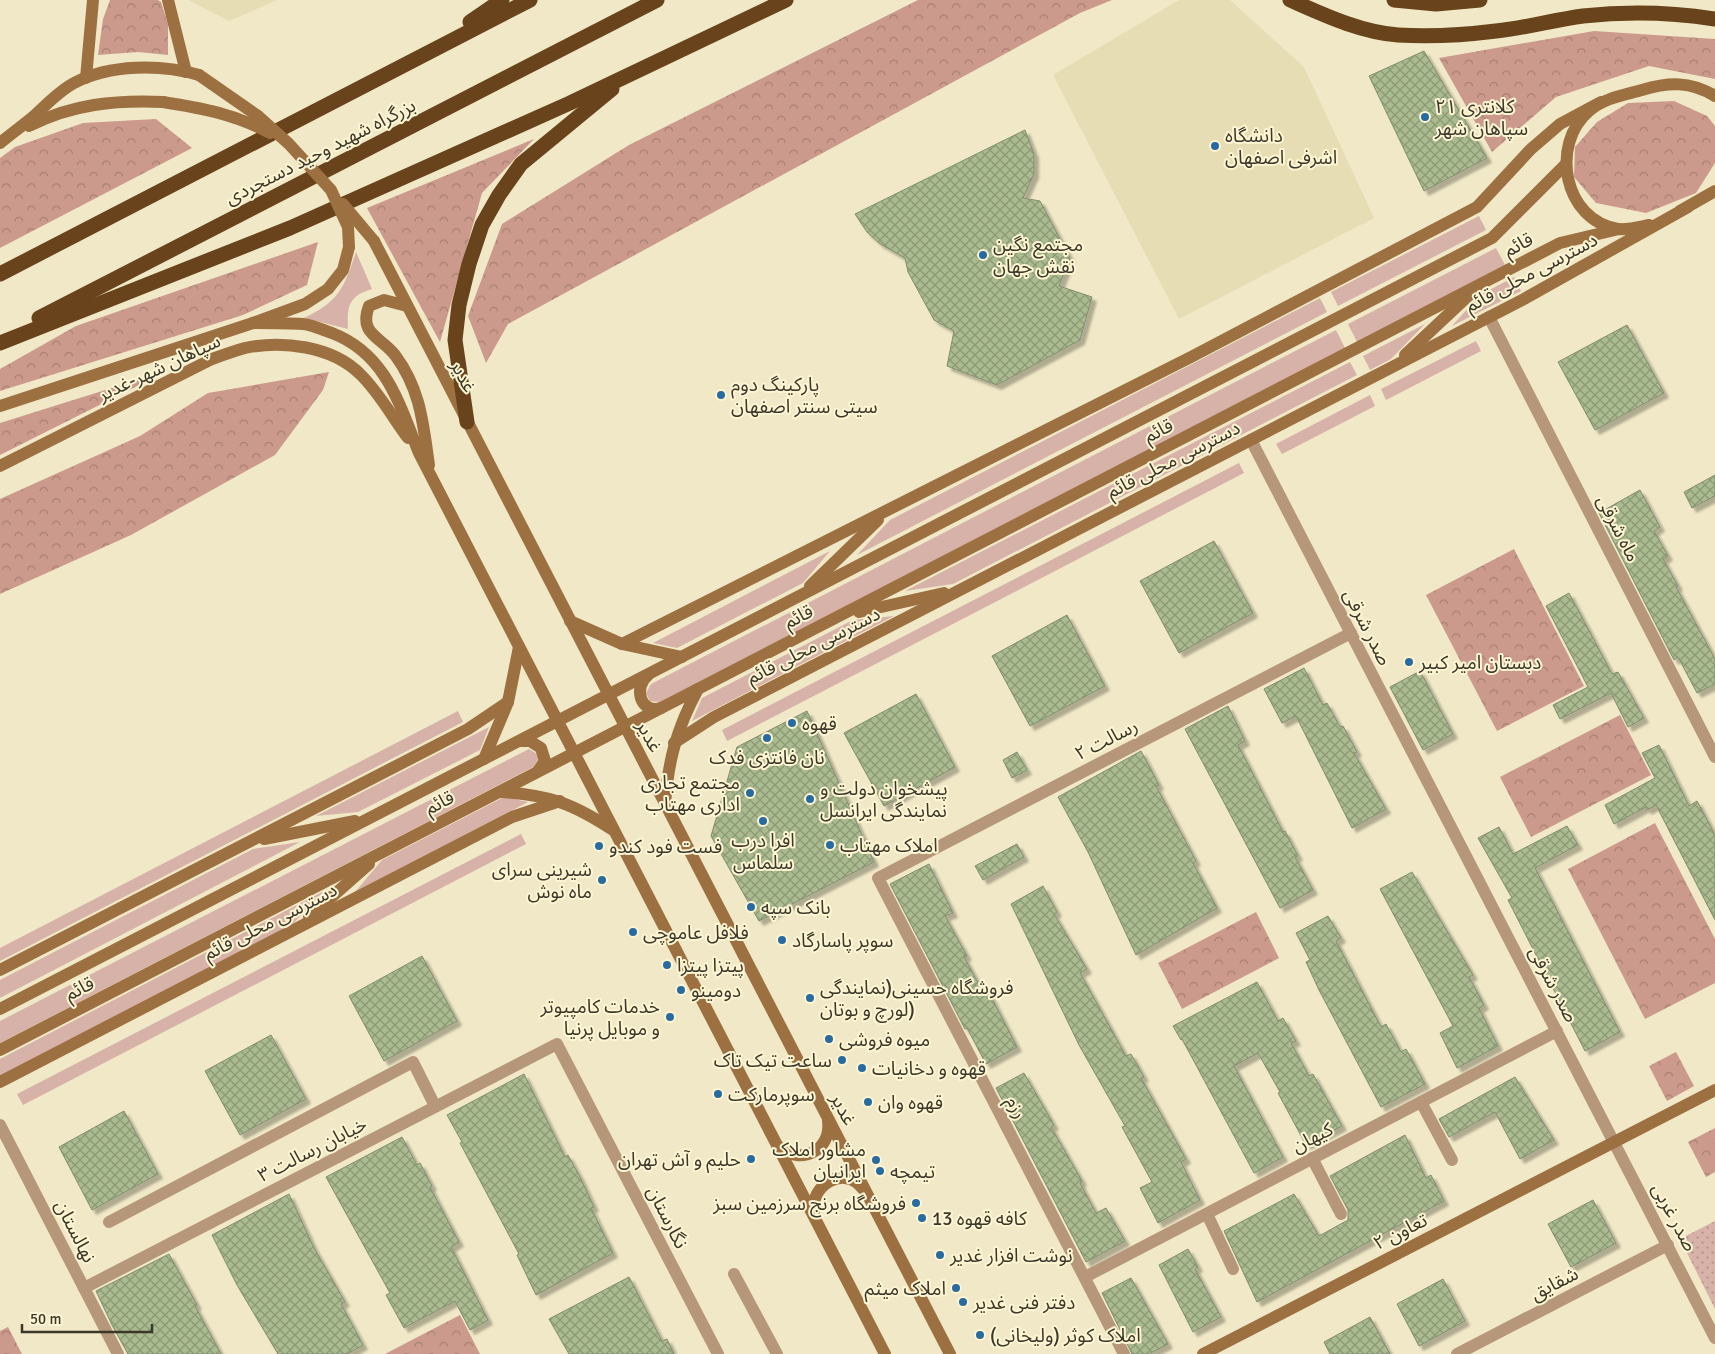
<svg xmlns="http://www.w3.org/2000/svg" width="1715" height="1354" viewBox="0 0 1715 1354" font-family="Signika,'Noto Sans Arabic',sans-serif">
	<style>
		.built { fill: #e7ddb4 }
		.green { fill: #d7b2a9 }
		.forest { fill: url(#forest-crowns) }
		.park { fill: url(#park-dots) }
		.building { fill: url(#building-cross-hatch); stroke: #818d6f; filter: url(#shadow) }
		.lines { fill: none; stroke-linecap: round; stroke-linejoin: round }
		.street { stroke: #b7977a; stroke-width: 12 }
		.secondary { stroke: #9d7042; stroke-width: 12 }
		.highway { stroke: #68431b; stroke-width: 15 }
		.secondary-bridge { stroke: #9d7042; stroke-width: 12 }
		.poi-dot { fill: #286ba0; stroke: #fef5d3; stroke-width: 2 }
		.labels { text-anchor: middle; stroke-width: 4; stroke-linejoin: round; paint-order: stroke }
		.poi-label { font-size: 19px; fill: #3b382b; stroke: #fef5d3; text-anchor: start }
		.street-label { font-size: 19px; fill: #3b382b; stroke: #fef5d3 }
	</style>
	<defs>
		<pattern id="forest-crowns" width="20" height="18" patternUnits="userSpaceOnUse" patternTransform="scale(1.25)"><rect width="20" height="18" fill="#cc9a8d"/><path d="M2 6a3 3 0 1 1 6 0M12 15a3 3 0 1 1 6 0" fill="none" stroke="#a77f73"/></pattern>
		<pattern id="park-dots" width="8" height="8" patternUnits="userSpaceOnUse" patternTransform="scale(1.25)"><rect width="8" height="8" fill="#d7b2a9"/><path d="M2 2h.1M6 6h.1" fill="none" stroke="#b0928a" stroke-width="1.8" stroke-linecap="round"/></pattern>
		<pattern id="building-cross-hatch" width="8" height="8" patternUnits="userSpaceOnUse" patternTransform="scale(1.25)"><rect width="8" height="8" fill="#aabb8f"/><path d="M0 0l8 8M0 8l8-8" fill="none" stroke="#8c9975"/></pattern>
		<filter id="shadow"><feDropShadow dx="4.5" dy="4.5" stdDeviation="1" flood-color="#0004"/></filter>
	</defs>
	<rect width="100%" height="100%" fill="#f0e8c6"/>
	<!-- built -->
	<g class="built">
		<path d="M188,0H277L229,21Z"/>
		<path d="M1179,0H1230L1304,67L1374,218L1179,319L1053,75Z"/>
	</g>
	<!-- green -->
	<g class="green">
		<path d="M1479,216L1486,230L1338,306L1331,292Z"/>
		<path d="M1496,248L1505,265L1357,342L1348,324Z"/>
		<path d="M356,252L372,289C348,296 347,307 348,329L304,318C340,301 344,287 356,252Z"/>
		<path d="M1514,277L1521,291L1452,326L1480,295Z"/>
		<path d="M1320,298L1327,312L857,555L890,520Z"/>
		<path d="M1425,324L1391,359L1370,370L1363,356Z"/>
		<path d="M1336,330L1345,348L660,702L650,701L646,693L651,684Z"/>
		<path d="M1476,341L1481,351L1386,400L1381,389Z"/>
		<path d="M1350,362L1357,375L953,584L905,591Z"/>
		<path d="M1370,395L1375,406L1282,454L1276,444Z"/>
		<path d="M1239,463L1244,473L727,741L722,730Z"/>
		<path d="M830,551L803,583L677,648L653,643Z"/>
		<path d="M894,616L692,721L702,698L853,620Z"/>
		<path d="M458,711L463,722L0,961V948Z"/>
		<path d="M489,727L480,750L358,812L316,816Z"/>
		<path d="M529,749L537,754L539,759L533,767L0,1043V1021Z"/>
		<path d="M504,797L528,802L355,892L382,860Z"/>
		<path d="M521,834L526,844L23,1105L17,1094Z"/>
		<path d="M300,842L0,998V980L253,849Z"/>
		<path d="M324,891L291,926L0,1077V1059Z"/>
	</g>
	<!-- forest -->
	<g class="forest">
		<path d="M110,0H158L161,2L168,24V55L138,52L98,55L103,19Z"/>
		<path d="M918,0H1112L1080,13L508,324L486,363L468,316L502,224L629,145Z"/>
		<path d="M1594,31L1715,39V79L1649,66L1556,97L1492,152L1439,58Z"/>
		<path d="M1674,101L1707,116L1715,126V163L1696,193L1646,213L1596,203L1574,177L1575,147L1597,122L1628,103Z"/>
		<path d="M156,119L192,148L0,248V158L15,147L83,123Z"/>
		<path d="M534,139L482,193L440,342L367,208Z"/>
		<path d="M318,242L307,285L243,315L0,391V369L76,326Z"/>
		<path d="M169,370L0,455V423Z"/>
		<path d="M329,372L323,390L275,455L131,535L0,594V499L140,436L208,393Z"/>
		<path d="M1514,549L1584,686L1497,731L1426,595Z"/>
		<path d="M1620,715L1651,775L1531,837L1500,777Z"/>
		<path d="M1655,823L1715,939V983L1645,1019L1568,869Z"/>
		<path d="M1256,912L1279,958L1182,1009L1158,963Z"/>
		<path d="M1676,1052L1694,1086L1667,1101L1649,1066Z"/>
		<path d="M1715,1128V1172L1706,1177L1688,1142Z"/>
		<path d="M460,1315L480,1354H385Z"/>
		<path d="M8,1327L22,1354H0V1331Z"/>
	</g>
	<!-- park -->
	<path class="park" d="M1715,1221V1309L1680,1239Z"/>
	<!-- building -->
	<g class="building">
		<path d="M1424,51L1487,158L1424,191L1369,76Z"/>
		<path d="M1025,130L1034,154V174L1023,198L1040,201L1070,258L1059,286L1092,297L1080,340L997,385L947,366L954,331L934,320L908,272L905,258L879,243L867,232L855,214Z"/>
		<path d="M1627,325L1664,393L1595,430L1558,362Z"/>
		<path d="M1715,475V496L1692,508L1684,492Z"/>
		<path d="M1640,490L1660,527L1654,531L1668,556L1663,559L1678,586L1676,587L1715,659V684L1697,693L1678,657L1674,660L1599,513Z"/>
		<path d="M1214,541L1253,613L1179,653L1140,581Z"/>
		<path d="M1569,593L1612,674L1618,672L1644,718L1628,727L1611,693L1560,719L1553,705L1588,687L1546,606Z"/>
		<path d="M1067,615L1105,686L1030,726L992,656Z"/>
		<path d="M1304,668L1323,705L1327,703L1340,727L1343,726L1357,752L1354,753L1386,809L1352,828L1296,716L1282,723L1264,689Z"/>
		<path d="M1420,671L1453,734L1423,750L1390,687Z"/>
		<path d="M916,694L955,767L884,806L844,733Z"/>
		<path d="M1228,706L1245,741L1238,745L1283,832L1285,831L1298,856L1295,857L1313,890L1280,908L1185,729Z"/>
		<path d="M807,711L874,862L759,921L711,836L737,747Z"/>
		<path d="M1659,745L1689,806L1697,801L1715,835V920L1656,805L1647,810L1646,807L1614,824L1605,805L1655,778L1642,753Z"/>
		<path d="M1141,751L1159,785L1156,786L1196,861L1193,863L1217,908L1136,955L1088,852L1058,797Z"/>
		<path d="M1017,752L1027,770L1012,778L1003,760Z"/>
		<path d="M1567,826L1578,845L1535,868L1620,1032L1585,1051L1508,900L1512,898L1478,838L1499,827L1513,854Z"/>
		<path d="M1017,844L1024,857L983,880L975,866Z"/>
		<path d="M929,864L953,913L945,916L967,956L964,957L982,990L986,987L1017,1047L986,1064L967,1028L965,1029L890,884Z"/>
		<path d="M1412,872L1473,975L1469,977L1484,1005L1479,1008L1498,1046L1457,1068L1440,1033L1453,1026L1380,889Z"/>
		<path d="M1043,886L1057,912L1054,914L1087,969L1080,973L1126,1056L1131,1054L1144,1077L1141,1078L1186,1159L1181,1162L1200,1200L1158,1223L1140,1188L1152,1182L1122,1127L1125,1126L1079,1045L1011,904Z"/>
		<path d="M1328,916L1341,938L1336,941L1381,1027L1386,1024L1401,1052L1406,1049L1425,1084L1381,1107L1319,990L1306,962L1310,960L1296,933Z"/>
		<path d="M422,956L457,1021L384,1061L349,996Z"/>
		<path d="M1257,982L1278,1021L1283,1018L1296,1041L1291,1043L1309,1076L1313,1074L1342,1126L1306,1145L1278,1093L1280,1092L1258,1053L1234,1066L1283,1157L1254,1173L1182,1039L1181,1040L1173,1026Z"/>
		<path d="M271,1035L306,1099L240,1135L205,1071Z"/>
		<path d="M1024,1073L1054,1125L1051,1127L1082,1181L1080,1183L1096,1213L1106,1208L1125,1241L1086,1262L996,1088Z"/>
		<path d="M524,1074L565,1157L568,1155L581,1179L594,1207L591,1208L613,1253L536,1295L517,1255L519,1254L460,1143L462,1142L447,1115Z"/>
		<path d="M1515,1077L1554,1140L1520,1159L1495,1112L1449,1137L1439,1119Z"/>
		<path d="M124,1111L158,1174L92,1210L59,1147Z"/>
		<path d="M1405,1135L1426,1178L1431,1175L1444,1201L1257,1302L1224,1231L1294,1194L1319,1236L1348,1220V1210L1330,1176Z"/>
		<path d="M402,1137L417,1165L420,1163L432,1186L430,1187L459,1242L451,1247L488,1320L470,1330L455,1301L404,1328L386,1295L390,1293L326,1177Z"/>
		<path d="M289,1194L314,1248L345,1302L341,1304L363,1345L347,1354H278L237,1285L212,1235Z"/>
		<path d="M1593,1200L1616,1243L1571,1267L1548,1224Z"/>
		<path d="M1188,1249L1198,1267L1195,1269L1221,1317L1193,1332L1159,1265Z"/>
		<path d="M169,1254L197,1305L195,1306L221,1354H128L112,1325L96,1291Z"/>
		<path d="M629,1277L662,1341L667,1339L674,1354H569L549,1319Z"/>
		<path d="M1131,1278L1168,1344L1149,1354H1132L1102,1293Z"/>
		<path d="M1443,1279L1465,1321L1419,1346L1397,1304Z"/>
		<path d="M1370,1317L1390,1354H1330L1324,1342Z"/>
	</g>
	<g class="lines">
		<!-- street -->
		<g class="street">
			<path d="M1489,317L1715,757"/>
			<path d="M1251,440L1715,1338"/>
			<path d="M1421,1102L1452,1160"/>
			<path d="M0,1125L118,1354"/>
			<path d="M1312,1158L1341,1214"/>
			<path d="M1207,1214L1233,1269"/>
			<path d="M109,1222L413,1062L435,1106"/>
			<path d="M734,1274L777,1354"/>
			<path d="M1085,1277L1557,1031"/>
			<path d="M84,1288L557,1044L718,1354"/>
			<path d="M1124,1354L878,878L1351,633"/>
			<path d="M1457,1354L1668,1245"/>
		</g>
		<!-- secondary -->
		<g class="secondary">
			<path d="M168,0L186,72"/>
			<path d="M86,78L93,0"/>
			<path d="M29,126C72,104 115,100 163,102"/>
			<path d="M0,143C11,134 22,126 33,117C46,105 59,91 74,83C110,64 161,64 199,75"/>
			<path d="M1680,211L1715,191"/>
			<path d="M1649,225C1639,227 1628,230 1618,229C1563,220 1550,144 1589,111C1604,98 1624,95 1642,90C1669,82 1690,81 1715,96"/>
			<path d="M374,241L950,1354"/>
			<path d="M407,306L384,300L369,306C358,334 381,337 395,355C421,390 423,424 429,465"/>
			<path d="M253,323C270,323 287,323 303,324C313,325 323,330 332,333C386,354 399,403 419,453L885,1354"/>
			<path d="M1405,355L1469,295"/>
			<path d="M0,406L253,323L305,304L328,289L343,270L349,247"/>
			<path d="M0,466L212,359C223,355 234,351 245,348C282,340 332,346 360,374C378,391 393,418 408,438"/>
			<path d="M810,586L878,520"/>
			<path d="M859,612L944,593"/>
			<path d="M570,621L622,644L682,657"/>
			<path d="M622,644L1191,357L1477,207L1531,149L1560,124L1601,102"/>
			<path d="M648,675C633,687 640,714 661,708"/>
			<path d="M520,741H530L541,748L545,761L538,771"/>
			<path d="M674,743L714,717L1524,299L1688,207"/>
			<path d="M484,759L508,702L519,647"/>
			<path d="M500,792C549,795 572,803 613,830"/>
			<path d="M665,805C668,760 677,728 698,689"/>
			<path d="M264,839L355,821"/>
			<path d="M309,917L369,864"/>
			<path d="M0,970L468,729L508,702"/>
			<path d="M0,1009L1492,238L1565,165"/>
			<path d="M0,1050L1560,243L1619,229"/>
			<path d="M0,1082L512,817L560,801"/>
			<path d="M779,1147C801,1166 832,1150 828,1121"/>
			<path d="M814,1213C809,1185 845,1164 863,1189"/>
			<path d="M1203,1354L1715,1090"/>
		</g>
		<!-- highway -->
		<g class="highway">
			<path d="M1290,0C1324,15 1360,32 1398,35C1430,37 1464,35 1496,31C1525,28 1554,20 1583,16C1627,11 1670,12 1715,19"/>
			<path d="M1394,0L1436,4L1480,0"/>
			<path d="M470,22L502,0"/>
			<path d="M0,274L530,0"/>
			<path d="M39,318L657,0"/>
			<path d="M0,343L290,228L570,103L786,0"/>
			<path d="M467,422L455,340L459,305L469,264L482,225L499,195L521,164L612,89"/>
		</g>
		<!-- secondary-bridge -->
		<g class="secondary-bridge">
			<path d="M199,75L258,116L289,144L331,190L348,227L349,247"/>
			<path d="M163,102C201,108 235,114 270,133"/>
			<path d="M343,204L374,241"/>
		</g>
	</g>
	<!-- markers -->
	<g class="poi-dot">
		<circle cx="1425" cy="117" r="5"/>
		<circle cx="1215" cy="146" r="5"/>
		<circle cx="983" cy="255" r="5"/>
		<circle cx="721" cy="395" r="5"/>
		<circle cx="1409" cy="662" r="5"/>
		<circle cx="792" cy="723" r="5"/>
		<circle cx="767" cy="738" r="5"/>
		<circle cx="750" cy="793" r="5"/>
		<circle cx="810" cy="799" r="5"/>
		<circle cx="763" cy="821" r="5"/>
		<circle cx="830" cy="845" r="5"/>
		<circle cx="599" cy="846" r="5"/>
		<circle cx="602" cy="880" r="5"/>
		<circle cx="751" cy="907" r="5"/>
		<circle cx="633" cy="932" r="5"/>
		<circle cx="782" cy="940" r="5"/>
		<circle cx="667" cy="965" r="5"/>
		<circle cx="681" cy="990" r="5"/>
		<circle cx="810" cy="998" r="5"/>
		<circle cx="670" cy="1017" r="5"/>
		<circle cx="829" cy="1039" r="5"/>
		<circle cx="842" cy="1060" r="5"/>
		<circle cx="862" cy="1068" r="5"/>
		<circle cx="718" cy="1094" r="5"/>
		<circle cx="868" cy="1102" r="5"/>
		<circle cx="751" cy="1159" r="5"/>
		<circle cx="876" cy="1160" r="5"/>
		<circle cx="880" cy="1171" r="5"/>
		<circle cx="916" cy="1203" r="5"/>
		<circle cx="922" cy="1218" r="5"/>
		<circle cx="940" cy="1255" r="5"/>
		<circle cx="956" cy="1288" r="5"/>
		<circle cx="963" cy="1302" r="5"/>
		<circle cx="980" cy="1335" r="5"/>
	</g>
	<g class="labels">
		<!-- poi labels -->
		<g class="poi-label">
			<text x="1435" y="113">کلانتری ۲۱<tspan x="1435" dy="22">سپاهان شهر</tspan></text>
			<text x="1225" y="142">دانشگاه<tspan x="1225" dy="22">اشرفی اصفهان</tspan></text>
			<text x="993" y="251">مجتمع نگین<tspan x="993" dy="22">نقش جهان</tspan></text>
			<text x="731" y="391">پارکینگ دوم<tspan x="731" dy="22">سیتی سنتر اصفهان</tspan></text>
			<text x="1419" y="669">دبستان امیر کبیر</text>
			<text x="802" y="730">قهوه</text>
			<text x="767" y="764" text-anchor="middle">نان فانتزی فدک</text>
			<text x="740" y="789" text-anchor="end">مجتمع تجاری<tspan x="740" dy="22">اداری مهتاب</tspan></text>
			<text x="820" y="795">پیشخوان دولت و<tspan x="820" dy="22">نمایندگی ایرانسل</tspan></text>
			<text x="763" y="847" text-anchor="middle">افرا درب<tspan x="763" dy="22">سلماس</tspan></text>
			<text x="840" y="852">املاک مهتاب</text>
			<text x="609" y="853">فست فود کندو</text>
			<text x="592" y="876" text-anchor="end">شیرینی سرای<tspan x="592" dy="22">ماه نوش</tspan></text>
			<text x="761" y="914">بانک سپه</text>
			<text x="643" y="939">فلافل عاموچی</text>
			<text x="792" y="947">سوپر پاسارگاد</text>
			<text x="677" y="972">پیتزا پیتزا</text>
			<text x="820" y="994">فروشگاه حسینی(نمایندگی<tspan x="820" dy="22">لورچ و بوتان)</tspan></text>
			<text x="691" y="997">دومینو</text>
			<text x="660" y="1013" text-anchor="end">خدمات کامپیوتر<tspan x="660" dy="22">و موبایل پرنیا</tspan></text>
			<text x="839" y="1046">میوه فروشی</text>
			<text x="832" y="1067" text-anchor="end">ساعت تیک تاک</text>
			<text x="872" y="1075">قهوه و دخانیات</text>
			<text x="728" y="1101">سوپرمارکت</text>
			<text x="878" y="1109">قهوه وان</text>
			<text x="866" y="1156" text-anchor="end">مشاور املاک<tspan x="866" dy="22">ایرانیان</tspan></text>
			<text x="741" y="1166" text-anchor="end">حلیم و آش تهران</text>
			<text x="890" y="1178">تیمچه</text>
			<text x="906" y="1210" text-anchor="end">فروشگاه برنج سرزمین سبز</text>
			<text x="932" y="1225">کافه قهوه 13</text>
			<text x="950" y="1262">نوشت افزار غدیر</text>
			<text x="946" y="1295" text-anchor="end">املاک میثم</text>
			<text x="973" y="1309">دفتر فنی غدیر</text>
			<text x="990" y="1342">املاک کوثر (ولیخانی)</text>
		</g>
		<!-- street labels -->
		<g class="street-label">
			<text transform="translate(320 151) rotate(-27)" y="7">بزرگراه شهید وحید دستجردی</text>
			<text transform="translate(1518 244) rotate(-28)" y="7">قائم</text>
			<text transform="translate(1531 272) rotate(-28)" y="7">دسترسی محلی قائم</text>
			<text transform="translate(159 367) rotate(-25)" y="7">سپاهان شهر-غدیر</text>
			<text transform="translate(464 376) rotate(63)" y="7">غدیر</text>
			<text transform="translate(1158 430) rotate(-27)" y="7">قائم</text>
			<text transform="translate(1173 459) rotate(-27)" y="7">دسترسی محلی قائم</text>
			<text transform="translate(1619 528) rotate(63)" y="7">ماه شرقی</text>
			<text transform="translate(798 616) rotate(-27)" y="7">قائم</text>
			<text transform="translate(1368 627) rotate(63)" y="7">صدر شرقی</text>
			<text transform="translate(813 645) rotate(-27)" y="7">دسترسی محلی قائم</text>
			<text transform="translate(650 736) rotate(62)" y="7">غدیر</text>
			<text transform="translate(1106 739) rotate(-27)" y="7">رسالت ۲</text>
			<text transform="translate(439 802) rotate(-27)" y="7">قائم</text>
			<text transform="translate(270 921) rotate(-27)" y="7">دسترسی محلی قائم</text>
			<text transform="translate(1554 984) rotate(62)" y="7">صدر شرقی</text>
			<text transform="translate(79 988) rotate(-27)" y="7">قائم</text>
			<text transform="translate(1017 1107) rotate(62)" y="7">رزم</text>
			<text transform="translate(844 1109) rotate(63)" y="7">غدیر</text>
			<text transform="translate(1312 1137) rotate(-27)" y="7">کیهان</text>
			<text transform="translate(312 1149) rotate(-27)" y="7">خیابان رسالت ۳</text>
			<text transform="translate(668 1217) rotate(63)" y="7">نگارستان</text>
			<text transform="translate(1675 1217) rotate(62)" y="7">صدر غربی</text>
			<text transform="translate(76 1231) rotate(63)" y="7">نهالستان</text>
			<text transform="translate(1400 1231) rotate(-27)" y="7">تعاون ۲</text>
			<text transform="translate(1554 1283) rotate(-27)" y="7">شقایق</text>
		</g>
	</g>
	<!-- scale -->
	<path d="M22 1324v8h130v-8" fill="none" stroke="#3b382b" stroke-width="2.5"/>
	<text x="30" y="1324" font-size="15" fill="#3b382b" stroke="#fef5d3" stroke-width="4" paint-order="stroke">50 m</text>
</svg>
